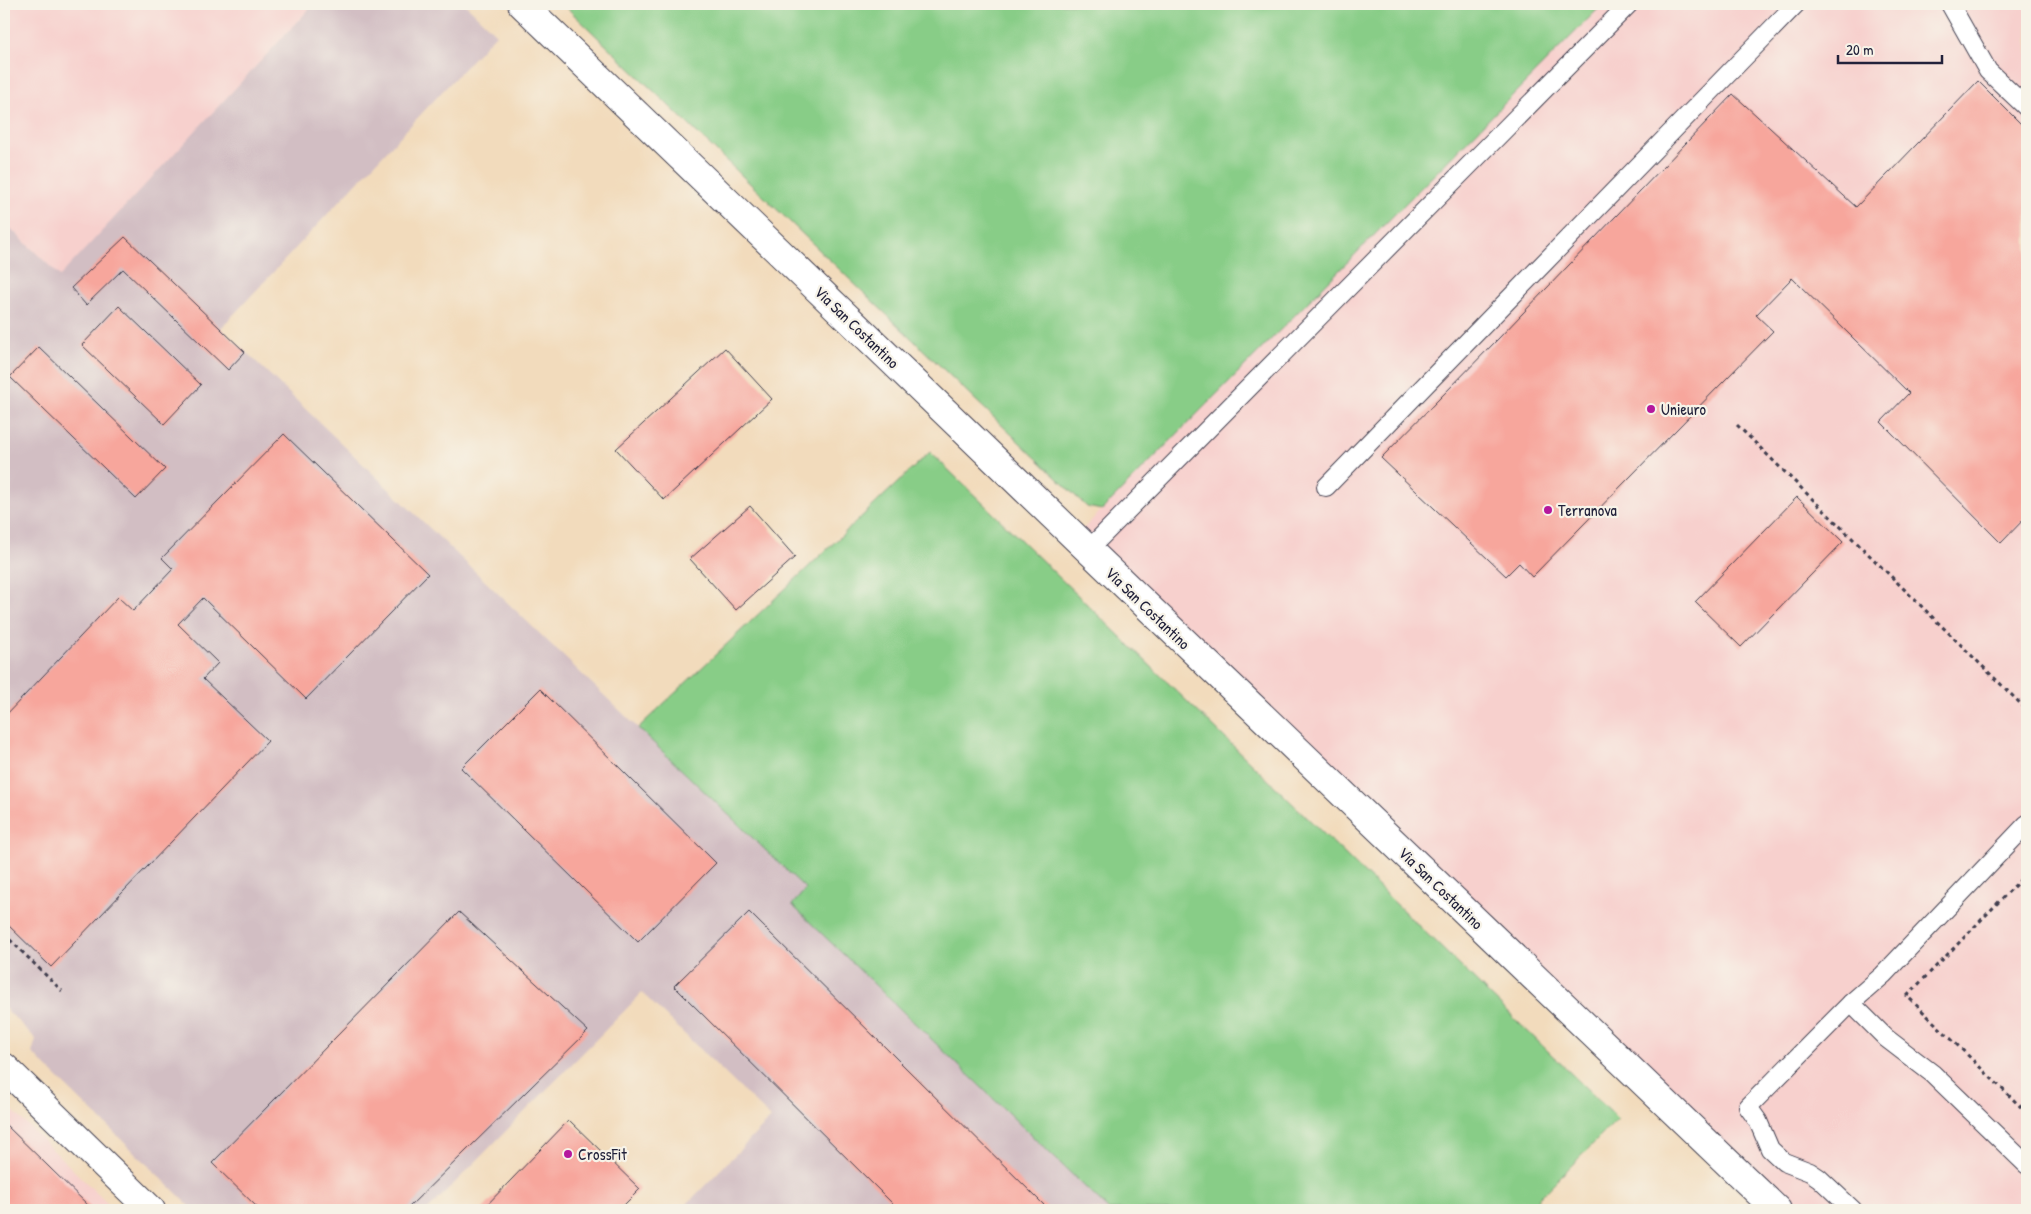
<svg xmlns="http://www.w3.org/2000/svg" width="2031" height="1214" viewBox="0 0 2031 1214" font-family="'Patrick Hand',sans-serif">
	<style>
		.built { fill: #f7d0cd }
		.industrial { fill: #d2bec3 }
		.green { fill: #88cd87; stroke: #557861 }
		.building { fill: #f7a69c }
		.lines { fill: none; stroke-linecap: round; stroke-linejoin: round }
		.service-casing { stroke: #413e4e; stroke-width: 20 }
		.minor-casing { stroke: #413e4e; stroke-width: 30 }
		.path { stroke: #413e4e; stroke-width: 3; stroke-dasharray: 4 4; stroke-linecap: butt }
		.service { stroke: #fff; stroke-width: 18 }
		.minor { stroke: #fff; stroke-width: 28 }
		.poi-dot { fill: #b5179e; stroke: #f7f3e8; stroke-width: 2 }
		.labels { text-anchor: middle; stroke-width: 4.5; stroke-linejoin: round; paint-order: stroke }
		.street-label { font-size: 16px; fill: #22223b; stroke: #f7f3e8 }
		.poi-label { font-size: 16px; fill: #22223b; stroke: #f7f3e8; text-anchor: start }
	</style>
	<rect width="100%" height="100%" fill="#f7f3e8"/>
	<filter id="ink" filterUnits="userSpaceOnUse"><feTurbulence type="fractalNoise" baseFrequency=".02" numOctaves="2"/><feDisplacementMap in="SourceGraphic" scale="10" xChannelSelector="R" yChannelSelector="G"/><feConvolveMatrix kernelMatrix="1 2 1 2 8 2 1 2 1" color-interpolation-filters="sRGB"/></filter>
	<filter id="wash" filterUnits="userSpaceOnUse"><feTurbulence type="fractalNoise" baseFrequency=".0096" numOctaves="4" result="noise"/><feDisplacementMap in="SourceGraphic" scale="20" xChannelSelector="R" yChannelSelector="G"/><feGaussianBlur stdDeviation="1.12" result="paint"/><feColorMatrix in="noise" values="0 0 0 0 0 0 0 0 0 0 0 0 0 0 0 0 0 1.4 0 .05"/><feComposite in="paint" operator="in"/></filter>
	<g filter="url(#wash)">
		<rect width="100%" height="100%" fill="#f2dbbc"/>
		<!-- built -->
		<g class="built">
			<path d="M4,4H314L60,277L4,222Z"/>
			<path d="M1603,4H2027V1210H1777L1075,537Z"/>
			<path d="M4,1102L114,1210H4Z"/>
		</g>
		<!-- industrial -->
		<path class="industrial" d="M314,4H465L496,34L221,328L806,889L792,905L1109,1210H681L771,1118L642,993L428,1210H194L32,1053L36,1039L4,1007V222L60,276Z"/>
		<!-- green -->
		<g class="green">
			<path d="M563,4H1603L1102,510L1087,507Z"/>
			<path d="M930,452L1618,1119L1527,1210H1109L792,905L806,889L638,728Z"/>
		</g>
		<g id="blocks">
			<!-- building -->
			<g class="building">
				<path d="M1978,81L2027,130V516L2001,543L1881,422L1909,393L1792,278L1756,315L1773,331L1532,577L1519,563L1506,576L1381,458L1499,338L1733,94L1856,207Z"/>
				<path d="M125,237L245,352L228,370L123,269L86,305L71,288Z"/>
				<path d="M119,306L201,385L164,424L82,345Z"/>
				<path d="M39,347L165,469L136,499L10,377Z"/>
				<path d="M725,348L772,399L664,500L616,449Z"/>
				<path d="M284,434L428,574L306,699L203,598L178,624L218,663L203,679L268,741L51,967L4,921V717L118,597L133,611L173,569L162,558Z"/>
				<path d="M1797,497L1843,542L1741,647L1695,602Z"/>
				<path d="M750,506L795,557L736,610L690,559Z"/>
				<path d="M540,689L716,863L638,942L461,768Z"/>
				<path d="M459,912L588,1031L406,1210H260L212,1163Z"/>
				<path d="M749,912L1049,1210H899L674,986Z"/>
				<path d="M569,1120L640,1189L619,1210H482Z"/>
				<path d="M4,1123L93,1210H11L4,1204Z"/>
			</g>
		</g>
	</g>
	<g filter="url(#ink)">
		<use href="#blocks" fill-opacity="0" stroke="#413e4e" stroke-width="1"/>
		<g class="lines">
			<!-- service casing -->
			<g class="service-casing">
				<g id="service">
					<path d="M1950,4L1988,71L2027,108"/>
					<path d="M1326,487L1796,4"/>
					<path d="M1088,550L1629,4"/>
					<path d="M1851,1003L1886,1038L1933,1074L2027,1165"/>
					<path d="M1853,1210L1819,1178L1810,1172L1784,1162L1770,1149L1758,1121L1748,1107L1851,1003L1883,975L2027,824"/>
				</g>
			</g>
			<!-- minor casing -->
			<g class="minor-casing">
				<g id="minor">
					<path d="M522,4L1075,537L1777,1210"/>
					<path d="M4,1067L151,1210"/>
				</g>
			</g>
			<!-- path -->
			<g class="path">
				<path d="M1737,425L2027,710"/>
				<path d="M2027,873L1907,996L2027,1113"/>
				<path d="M4,934L62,991"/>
			</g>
			<!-- service -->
			<use href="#service" class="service"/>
			<!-- minor -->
			<use href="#minor" class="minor"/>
		</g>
	</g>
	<!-- markers -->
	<g class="poi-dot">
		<circle cx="1651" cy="409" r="5"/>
		<circle cx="1548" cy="510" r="5"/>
		<circle cx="568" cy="1154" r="5"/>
	</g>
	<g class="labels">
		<!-- street labels -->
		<g class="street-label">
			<text transform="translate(857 327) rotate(44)" y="6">Via San Costantino</text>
			<text transform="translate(1148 608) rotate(44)" y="6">Via San Costantino</text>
			<text transform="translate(1441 888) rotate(44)" y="6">Via San Costantino</text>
		</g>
		<!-- poi labels -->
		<g class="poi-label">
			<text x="1661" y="415">Unieuro</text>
			<text x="1558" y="516">Terranova</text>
			<text x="578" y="1160">CrossFit</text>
		</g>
	</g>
	<!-- margin -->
	<rect width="2031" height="1214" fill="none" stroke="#f7f3e8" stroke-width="20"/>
	<!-- scale -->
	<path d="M1838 55v8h104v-8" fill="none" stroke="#22223b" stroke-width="2.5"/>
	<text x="1846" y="55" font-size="15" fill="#22223b" stroke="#f7f3e8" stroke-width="4" paint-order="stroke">20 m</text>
</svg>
